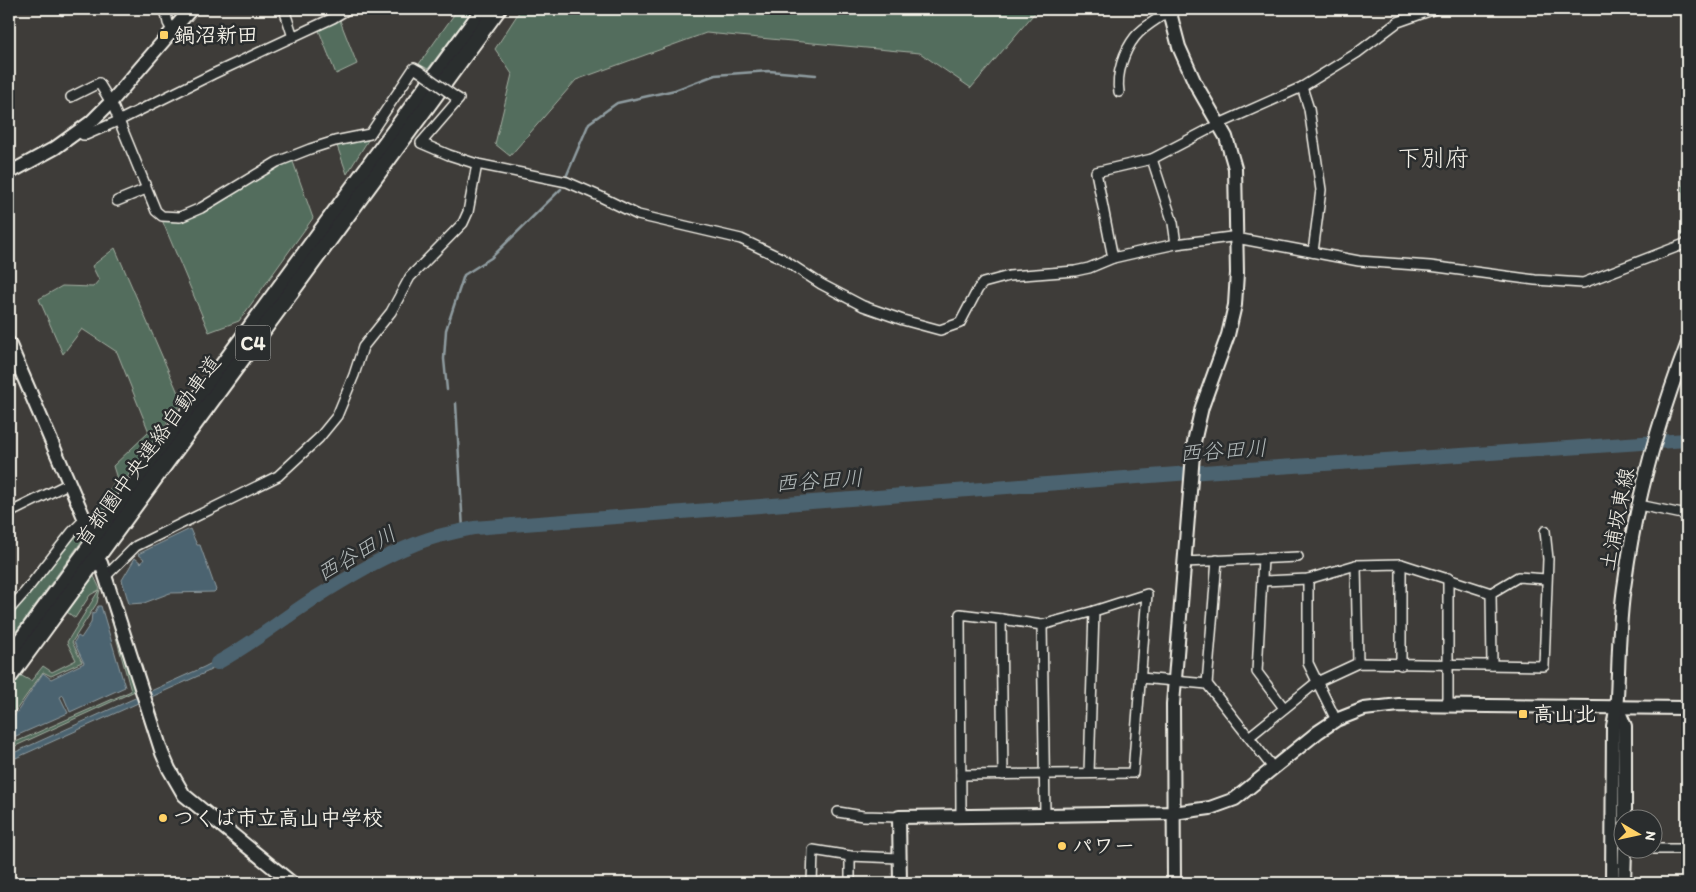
<svg xmlns="http://www.w3.org/2000/svg" width="1696" height="892" viewBox="0 0 1696 892" font-family="Itim,'Klee One',sans-serif">
	<style>
		.green { fill: #536d5d; stroke: #a4afa2 }
		.water { fill: #4c6370; stroke: #8f9ca0 }
		.lines { fill: none; stroke-linecap: round; stroke-linejoin: round }
		.stream { stroke: #8f9ca0; stroke-width: 2.5 }
		.river { stroke: #4c6370; stroke-width: 14 }
		.street-casing { stroke: #f4f1e8; stroke-width: 12 }
		.secondary-casing { stroke: #f4f1e8; stroke-width: 16 }
		.highway-casing { stroke: #f4f1e8; stroke-width: 19 }
		.street { stroke: #2a2d2e; stroke-width: 9 }
		.secondary { stroke: #2a2d2e; stroke-width: 12 }
		.highway { stroke: #2a2d2e; stroke-width: 15 }
		.street-bridge-casing { stroke: #f4f1e8; stroke-width: 12; stroke-linecap: butt }
		.street-bridge { stroke: #2a2d2e; stroke-width: 9 }
		.poi-dot { fill: #ffd166; stroke: #2a2d2e; stroke-width: 2 }
		.labels { text-anchor: middle; stroke-width: 5; stroke-linejoin: round; paint-order: stroke }
		.shield { fill: #2a2d2e; stroke: #b7b6b0; stroke-width: 1 }
		.shield-label { font-size: 20px; font-weight: bold; fill: #f4f1e8 }
		.poi-label { font-size: 21px; font-weight: bold; fill: #f4f1e8; stroke: #2a2d2e; text-anchor: start }
		.street-label { font-size: 21px; fill: #f4f1e8; stroke: #2a2d2e }
		.water-label { font-size: 22px; font-style: italic; fill: #b1b8b8; stroke: #2a2d2e }
		.quarter-label { font-size: 24px; fill: #f4f1e8; stroke: #2a2d2e }
	</style>
	<rect width="100%" height="100%" fill="#3e3c39"/>
	<filter id="ink" filterUnits="userSpaceOnUse"><feTurbulence type="fractalNoise" baseFrequency=".02" numOctaves="2"/><feDisplacementMap in="SourceGraphic" scale="10" xChannelSelector="R" yChannelSelector="G"/><feConvolveMatrix kernelMatrix="1 2 1 2 8 2 1 2 1" color-interpolation-filters="sRGB"/></filter>
	<g filter="url(#ink)">
		<!-- green -->
		<g class="green">
			<path d="M458,9H473L428,69L419,64Z"/>
			<path d="M521,9H1038L971,88L920,53L706,33L576,80L510,156L495,144L512,74L495,49Z"/>
			<path d="M339,18L357,64L336,74L318,28Z"/>
			<path d="M1687,127V237L1681,235L1685,137Z"/>
			<path d="M370,137L347,174L336,143Z"/>
			<path d="M292,159L313,218L239,321L209,332L162,220L181,221Z"/>
			<path d="M115,248L182,402L96,520L93,512L117,479L113,466L149,432L117,352L82,329L63,354L39,299L62,286L93,287L99,280L92,266Z"/>
			<path d="M78,535L84,538L9,641V621L21,603L72,538Z"/>
			<path d="M93,574L100,589L97,603L72,642L82,662L51,676L43,672L9,720V690L20,675L31,681L43,666L52,672L76,660L67,642L99,590L90,595L75,618L67,612Z"/>
			<path d="M108,608L110,609L135,691L9,749V745L131,691Z"/>
		</g>
		<!-- water -->
		<g class="water">
			<path d="M190,529L197,545H200L216,590L214,592L170,593L144,603L129,604L122,580L135,558L141,563L144,559L138,554Z"/>
			<path d="M98,606H101L125,687L70,712L63,695L60,697L68,713L9,739V726L12,722L11,721L43,673L51,679L84,663L74,642L78,636L81,638L91,623L92,613L94,614Z"/>
			<path d="M231,653L234,657L207,672L9,761V755L204,667Z"/>
		</g>
		<g class="lines">
			<!-- stream -->
			<g class="stream">
				<path d="M57,9L62,15"/>
				<path d="M566,177L589,123L617,103L675,90L715,75L769,71L816,75"/>
				<path d="M447,390L444,359L446,330L464,275L491,258L561,189"/>
				<path d="M456,403L463,530"/>
			</g>
			<!-- river -->
			<path class="river" d="M217,663C252,644 282,619 315,598C347,578 380,558 415,544C434,536 454,532 474,528L1203,472L1687,440"/>
			<!-- street casing -->
			<g class="street-casing">
				<g id="street">
					<path d="M165,9L168,23L173,32"/>
					<path d="M284,9L293,37"/>
					<path d="M1302,87L1309,109L1321,190L1313,252"/>
					<path d="M1119,92C1116,74 1124,51 1135,37C1144,26 1158,19 1169,11"/>
					<path d="M454,96L459,99L421,143L449,155L477,164L567,182L599,196L638,215L741,239L781,258L821,284L863,306L903,320L940,330L960,323L978,289L983,283L1009,276L1075,271L1089,268L1113,258L1139,252L1176,244L1231,237L1359,261L1430,266L1535,280L1583,283L1687,243"/>
					<path d="M71,97L99,83L113,106L156,211L162,216L180,217L201,208L277,162L310,149L335,141L370,134L414,68L419,71"/>
					<path d="M79,132L83,135H86L118,121L213,74L333,18L348,9"/>
					<path d="M1152,159L1173,223L1176,244"/>
					<path d="M117,201L146,189"/>
					<path d="M1113,258L1096,172L1152,159L1219,124L1302,87L1357,53L1398,22L1435,9"/>
					<path d="M1639,505L1687,515"/>
					<path d="M9,513L70,483"/>
					<path d="M1263,558L1257,672L1284,708"/>
					<path d="M1217,560L1207,684L1274,769"/>
					<path d="M1184,562L1298,557"/>
					<path d="M1401,564V665"/>
					<path d="M1356,565L1358,663"/>
					<path d="M105,577L136,546L278,476L319,438L337,416L354,375L363,347L391,312L410,277L463,223L468,212L477,164"/>
					<path d="M1448,578V705"/>
					<path d="M1308,579V663L1336,720"/>
					<path d="M1263,581L1308,579L1356,565L1401,564L1491,593"/>
					<path d="M9,610L24,593L72,532L85,519"/>
					<path d="M1001,619L1042,625L1045,814"/>
					<path d="M1042,625L1094,611L1089,773"/>
					<path d="M1492,665L1491,593L1518,577L1546,579"/>
					<path d="M1141,678L1207,684"/>
					<path d="M1249,737L1317,682L1358,663L1544,666L1548,559L1545,531"/>
					<path d="M961,775L1133,773L1147,594L1094,611"/>
					<path d="M838,812L863,816L899,817"/>
					<path d="M961,815L960,614L1001,619L1003,775"/>
					<path d="M1654,849H1687"/>
					<path d="M812,883L813,850L850,856L899,858"/>
					<path d="M850,883V856"/>
				</g>
			</g>
			<!-- secondary casing -->
			<g class="secondary-casing">
				<g id="secondary">
					<path d="M1169,9L1179,47L1195,83L1226,137L1235,168L1237,273L1235,305L1228,335L1202,407L1194,442L1173,704L1174,883"/>
					<path d="M9,173L55,148L91,122L111,102L191,9"/>
					<path d="M9,343L89,529"/>
					<path d="M101,563L162,753L169,769L184,795L292,883"/>
					<path d="M1617,707L1625,726V820"/>
					<path d="M900,883L899,817L1173,813L1210,808L1235,799L1318,732L1336,720L1364,709L1399,705L1687,708"/>
					<path d="M1612,883L1613,726C1618,706 1617,692 1618,673C1619,642 1620,611 1625,581C1636,500 1658,421 1687,345"/>
					<path d="M1624,883L1625,850"/>
				</g>
			</g>
			<!-- highway casing -->
			<g class="highway-casing">
				<g id="highway">
					<path d="M9,657L484,9"/>
					<path d="M9,677L498,9"/>
				</g>
			</g>
			<!-- street -->
			<use href="#street" class="street"/>
			<!-- secondary -->
			<use href="#secondary" class="secondary"/>
			<!-- highway -->
			<use href="#highway" class="highway"/>
			<!-- street-bridge casing -->
			<g class="street-bridge-casing">
				<path id="street-bridge" d="M419,71L454,96"/>
			</g>
			<!-- street-bridge -->
			<use href="#street-bridge" class="street-bridge"/>
		</g>
	</g>
	<!-- markers -->
	<g class="poi-dot">
		<rect x="159" y="30" width="10" height="10" rx="2.5"/>
		<rect x="1518" y="709" width="10" height="10" rx="2.5"/>
		<circle cx="163" cy="818" r="5"/>
		<circle cx="1062" cy="846" r="5"/>
	</g>
	<g class="labels">
		<!-- shield labels -->
		<rect class="shield" x="235.5" y="325.5" width="35" height="35" rx="4"/>
		<g class="shield-label">
			<text x="253" y="350">C4</text>
		</g>
		<!-- poi labels -->
		<g class="poi-label">
			<text x="174" y="42">鍋沼新田</text>
			<text x="1533" y="721">高山北</text>
			<text x="173" y="825">つくば市立高山中学校</text>
			<text x="1072" y="853">パワー</text>
		</g>
		<!-- street labels -->
		<g class="street-label">
			<text transform="translate(148 451) rotate(-54)" y="7">首都圏中央連絡自動車道</text>
			<text transform="translate(1617 519) rotate(-79)" y="7">土浦坂東線</text>
		</g>
		<!-- water labels -->
		<g class="water-label">
			<text transform="translate(1223 450) rotate(-4)" y="8">西谷田川</text>
			<text transform="translate(819 480) rotate(-4)" y="8">西谷田川</text>
			<text transform="translate(356 553) rotate(-30)" y="8">西谷田川</text>
		</g>
		<!-- quarter labels -->
		<g class="quarter-label">
			<text x="1433" y="166">下別府</text>
		</g>
	</g>
	<!-- margin -->
	<rect width="1696" height="892" fill="none" stroke="#2a2d2e" stroke-width="30"/>
	<rect x="15" y="15" width="1666" height="862" fill="none" stroke="#f4f1e8" stroke-width="2" filter="url(#ink)"/>
	<!-- north arrow -->
	<g transform="translate(1638 834) rotate(99)"><circle r="24" fill="#2a2d2e" stroke="#7b7b78"/>
	<path d="M0-4L9 19L0 12L-9 19Z" fill="#ffd166"/>
	<text y="-8" font-size="14" font-weight="bold" text-anchor="middle" fill="#f4f1e8">N</text>
	</g>
</svg>
